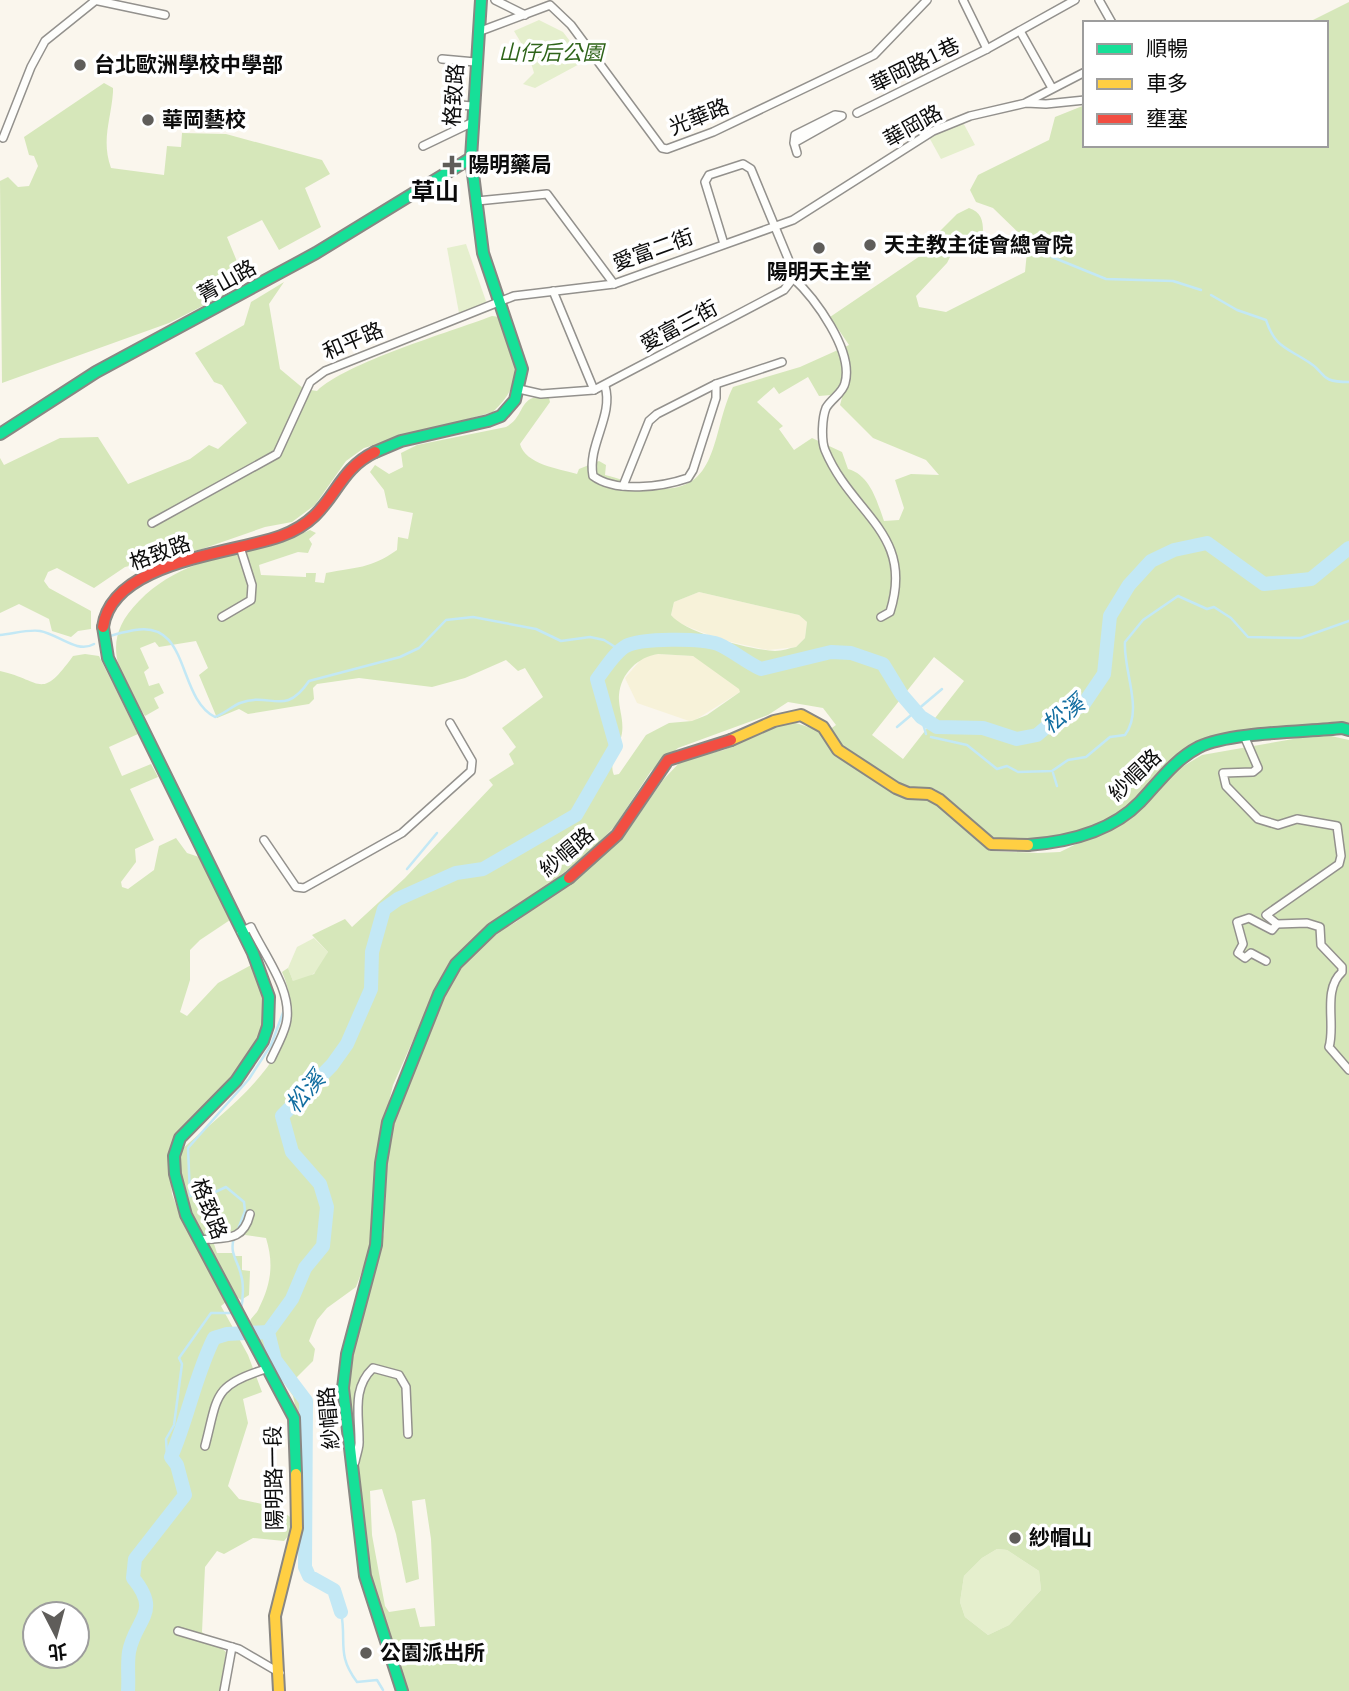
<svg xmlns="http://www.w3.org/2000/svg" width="1349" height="1691" viewBox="0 0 1349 1691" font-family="'IBM Plex Serif','Noto Sans TC',serif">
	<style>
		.farmland { fill: #f7f2d9 }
		.green { fill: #e5efcd }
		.forest { fill: #d6e7ba; fill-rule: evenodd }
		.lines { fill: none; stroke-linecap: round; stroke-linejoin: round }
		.stream { stroke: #c3e8f5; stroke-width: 2.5 }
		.river { stroke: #c3e8f5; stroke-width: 14 }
		.street-casing { stroke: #93918d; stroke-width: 10 }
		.fast-casing { stroke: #898783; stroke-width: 14 }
		.slow-casing { stroke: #898783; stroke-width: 14 }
		.jam-casing { stroke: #898783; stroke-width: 14 }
		.street { stroke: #fefefc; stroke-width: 7 }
		.fast { stroke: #16e098; stroke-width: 10 }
		.slow { stroke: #ffcf43; stroke-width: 10 }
		.jam { stroke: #f24e42; stroke-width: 10 }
		.poi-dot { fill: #5f5d5a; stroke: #fff; stroke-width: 2.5 }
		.labels { text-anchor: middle; stroke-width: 7; stroke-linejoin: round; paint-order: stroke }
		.park-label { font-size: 21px; font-style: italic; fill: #2f641a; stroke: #fff }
		.poi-label { font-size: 21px; font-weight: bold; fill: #0b0b0b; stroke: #fff; text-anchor: start }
		.street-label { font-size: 21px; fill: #0b0b0b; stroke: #fff }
		.water-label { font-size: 23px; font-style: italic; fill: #116da0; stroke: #fff }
		.quarter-label { font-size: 24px; font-weight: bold; fill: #0b0b0b; stroke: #fff }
	</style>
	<rect width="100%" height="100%" fill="#faf6ed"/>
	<!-- farmland -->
	<g class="farmland">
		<path d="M699,592L799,615L807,622L805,638L796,647L768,650L722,640L676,622L671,615L674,602Z"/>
		<path d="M658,654L693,656L701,659L740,689V692L692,722L637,703L625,678L644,656Z"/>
	</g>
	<!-- green -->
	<g class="green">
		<path d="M539,20L563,32L585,61L535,88L523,84L534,73L529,56L514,31Z"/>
		<path d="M959,115L975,145L941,159L925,130Z"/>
		<path d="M466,244L487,304L459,313L447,248Z"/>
		<path d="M314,938L328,952C322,969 311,980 293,981L288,968L297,947Z"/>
		<path d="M997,1549L1007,1550L1039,1571L1041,1590L1009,1625L988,1635L965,1617L960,1602L964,1576L982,1558Z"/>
	</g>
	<!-- forest -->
	<g class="forest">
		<path d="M1349,2V725L1343,723C1308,727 1218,727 1191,744C1169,758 1154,784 1135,801C1106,828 1035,852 996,840C972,832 952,806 935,789L902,786L839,747L829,730L836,725L823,708L788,702L768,715L678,748L651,771L615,826L592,850L453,962L439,982L393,1085L379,1143L370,1250L356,1287L327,1308L317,1320L309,1341L315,1349L313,1361L296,1378L305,1392L298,1418L293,1396L269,1360L250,1321C252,1316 257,1314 259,1308C271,1284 274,1264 266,1238L245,1235L213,1241L217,1253H234L235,1256H242V1270L250,1271L249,1295L241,1300C215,1280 188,1216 179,1185C176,1175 179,1162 179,1152C228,1107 317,1049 282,972L288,968L293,981L314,974L328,952L312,935L345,919L352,927L405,878L493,785L489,780L514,764L509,754L516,747L502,728L543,697L525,668L518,671L506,660L465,678L432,687L359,678L317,684L313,688L314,699L309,704L248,714L239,709L217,718L199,675L208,668L196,641L159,647L155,642L140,648L149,668L144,672L149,686L159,683L164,693L154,698L159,708L145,716C118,674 99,641 139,601C190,550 250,558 310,530L316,533L309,539L312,544L308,553L298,552L259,565L261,575L306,577V573H316L315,582L324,583L326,573C356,567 370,569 397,550L398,537L408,539L413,513L388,508L384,490L370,472L375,465L389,474L403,467L401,453L417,445L506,427C527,416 517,392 549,398L550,402L520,444C525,464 559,469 577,474L579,469L599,461L606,465L605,475C618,478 635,485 646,487C721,500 710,433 733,387L800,367L849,345L830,317L920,256L909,245L935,236L957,214L969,208C981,212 983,220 983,232L953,251L947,263L916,296L919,307L946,312L1025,272L1028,242L993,208L976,202L970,190L978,175L1049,140L1055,117L1085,105V145H1326V23H1307ZM808,377L819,396L843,394L840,405L873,438L926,460L939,475L911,474L895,480L904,508L899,520L884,521C877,501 870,475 848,469L842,452L812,438L794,450L779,429L791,420L783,426L757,402L774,387L779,394ZM699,592L799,615L807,622L805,638L796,647C789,648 783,651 775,651C751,650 685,633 671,615L674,602ZM658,654L693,656L739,689L740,692L707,715L692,721L669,723L646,735L619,774L614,775C608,762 620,747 622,733C624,719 618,707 619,695C621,673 638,657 658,654ZM934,657L964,681L903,759L872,735Z"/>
		<path d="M104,83L113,88V92C111,120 101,140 111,168L164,175L167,146L181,147L182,133L226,134L322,160L330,174L305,188L321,227L279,250L262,220L227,237L245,281L236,289L169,323L2,383L0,181L8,177L18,187L29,186L38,166L34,156L29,155L24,137Z"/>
		<path d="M284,282L269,304L280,369L304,389L317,391C345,363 450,332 492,316L500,317C514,357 528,379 493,412L364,448L346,461L315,505L292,522L265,527L202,549L125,567L94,588L57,568L48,572L44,581L49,588L91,611V629L78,631L71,637L52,631L49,619L19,604L0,613V458L4,465L60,438L98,437L128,484L190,459L209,445L218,449L247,423L222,385L214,382L195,353L244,325L251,302Z"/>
		<path d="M85,654L99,656L138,734L109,747L122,776L151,764L158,777L130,789L154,840L135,849L136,862L121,882L122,887L128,889L154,870L159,846L176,838L187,853L199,857L230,920L200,940L190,950V980L180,1012L187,1016L218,983L253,964L265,988L266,1016L255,1048L234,1077L189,1119L170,1171L172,1194L181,1218L226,1302L221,1306L248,1355L262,1392L243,1399L248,1423L228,1486L239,1499L276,1507L293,1519L289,1535L284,1541L253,1538L224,1554L217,1551L205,1567L202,1632L226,1652L220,1691H0V671C42,680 40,702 73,656ZM35,1614H77V1656H35Z"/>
		<path d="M783,723H796L817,730L836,752L903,797L931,799L990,851L1038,853L1060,852L1115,825L1165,777L1202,755L1322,734L1349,740V1691H408L367,1575L347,1401L351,1354L384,1233L387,1162L393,1126L424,1035L461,965L486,939L516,922L605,854L627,832L663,780L682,760L724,750ZM382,1489L396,1534L406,1583L419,1579L412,1501L425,1499L431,1539L435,1626L420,1627L415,1608L389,1612L385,1606L372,1535L370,1491ZM997,1549L1007,1550L1039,1571L1041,1590L1009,1625L988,1635L965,1617L960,1602L964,1576L982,1558Z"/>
	</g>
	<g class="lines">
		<!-- stream -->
		<g class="stream">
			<path d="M1052,257L1106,279L1173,281L1201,290"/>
			<path d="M1211,295L1237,310L1266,320C1275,347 1285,347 1307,361C1328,373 1317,382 1349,382"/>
			<path d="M0,635C12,634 29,629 40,631C58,634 77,654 94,644"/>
			<path d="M108,637C116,633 126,632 135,630C190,620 177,698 215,717C224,714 231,707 240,703C271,691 284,718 309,681L400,657L419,648L446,620L473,617L536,629L561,641L590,637L604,640L620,650"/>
			<path d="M921,717L926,734"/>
			<path d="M897,727L942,689"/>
			<path d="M931,737L967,745L997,769L1007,766L1018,772L1052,771L1068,760L1086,757L1110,737L1125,735C1144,710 1123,671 1125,642L1143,620L1178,596L1207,609L1214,607L1231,618L1248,637L1301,638L1349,621"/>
			<path d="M1053,773L1057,786"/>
			<path d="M407,869L437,833"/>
			<path d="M237,1232L245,1211L244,1202L226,1187L211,1194L190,1196L188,1148L249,1079L271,1045L284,1010"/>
			<path d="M234,1238C229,1254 238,1260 241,1275C244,1284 243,1300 241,1309"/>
			<path d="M171,1457L167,1455L166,1439L174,1425L182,1364L179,1358L211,1313H232"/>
			<path d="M341,1612C347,1642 336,1654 357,1682L377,1680L383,1690"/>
		</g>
		<!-- river -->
		<g class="river">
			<path d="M341,1612L334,1590L309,1576L305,1567L306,1401L275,1360L268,1332L292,1299L305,1268L323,1246L327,1207L320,1184L292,1152L282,1116L332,1065L347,1044L371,989L372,952L384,909L398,899L456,873L483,869L576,815L616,746L597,679C605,669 614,653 626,646C641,638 701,638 718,644C732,650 746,662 761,669L831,652L851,653L883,664L902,695L921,717L937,727L983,728L1017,739L1037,735L1058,717L1083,705L1104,674L1110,616L1129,585L1151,561L1174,550L1207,543L1264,584L1311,579L1349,548"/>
			<path d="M128,1691C129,1678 127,1665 129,1652C135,1619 162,1613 133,1578L135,1559L185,1495L177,1465L171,1457C188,1418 195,1376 214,1338L227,1334L268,1332"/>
		</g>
		<!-- street casing -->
		<g class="street-casing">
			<g id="street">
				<path d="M94,0L165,15"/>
				<path d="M495,0L525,15"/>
				<path d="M963,0L987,49"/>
				<path d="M1099,0L1112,23"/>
				<path d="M1020,31L1052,88"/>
				<path d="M478,32L550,5L571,25L662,148L667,149L713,132L874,55L927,0"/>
				<path d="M442,59L475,62"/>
				<path d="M1027,102L1085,72"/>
				<path d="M449,104L472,106"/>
				<path d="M857,113L987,49L1075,0"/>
				<path d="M3,138L31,67L45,41L96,0"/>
				<path d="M794,143L795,135L835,115L842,116L794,143L797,153"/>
				<path d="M423,146L471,123"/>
				<path d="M477,201L547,194L614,284"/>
				<path d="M792,277C815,298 854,351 845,383C843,393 831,399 826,408C822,418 821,440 825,450C852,515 915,533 890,612L881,617"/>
				<path d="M553,291L594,390"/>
				<path d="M605,386C614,416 587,445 593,476C616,493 662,487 688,478L693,470L716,398V384"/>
				<path d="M519,389L541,394L594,390L784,290L791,281L792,268L751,169L743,164L709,175L705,182L724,244"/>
				<path d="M623,486L649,421L657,414L716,384L782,362"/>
				<path d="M152,523L277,454L310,382L325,371L514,296L614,284L793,220L933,131L970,116L1026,103L1046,104L1085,100"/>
				<path d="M222,617L251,600L252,585L240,547"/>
				<path d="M1245,738L1258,768L1253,772L1223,773L1226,786L1258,819L1278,825L1297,819L1337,826L1341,856L1339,864L1266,915L1277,924L1307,923L1320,927L1321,945L1342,967V972C1322,990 1336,1025 1329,1047L1349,1070"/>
				<path d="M264,840L296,887L304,888L402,833L471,771L472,761L450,723"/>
				<path d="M241,932L251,927C264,955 294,992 286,1024C283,1036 276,1048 271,1059"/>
				<path d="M1266,961L1251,953L1245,958L1238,953L1243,944L1237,922L1249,918L1272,930L1277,924"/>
				<path d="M199,1240C224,1237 243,1243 250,1214"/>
				<path d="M205,1446C218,1397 212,1385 266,1369"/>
				<path d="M355,1462C356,1455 360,1447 359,1440C359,1414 352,1388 373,1368L399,1375L406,1387L408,1434"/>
				<path d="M178,1631L239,1649L280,1673"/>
				<path d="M224,1691L232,1647"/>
			</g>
		</g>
		<!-- fast casing -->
		<g class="fast-casing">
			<g id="fast">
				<path d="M0,434L96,372L316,253L471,158"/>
				<path d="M375,452L401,441L488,421L501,416L515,400L522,369L483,253L471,158L481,0"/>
				<path d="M103,627L108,658L253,953L269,997L268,1026L263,1041L236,1081L180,1138L174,1156L175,1174L186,1215L294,1418L296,1474"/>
				<path d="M1028,845C1068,842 1111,832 1140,802C1159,782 1174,760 1199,747C1229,732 1306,732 1342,728L1349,730"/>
				<path d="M402,1691L365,1576L343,1388L347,1354L376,1245L381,1163L388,1122L439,994L456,964L492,929L569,878"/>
			</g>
		</g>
		<!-- slow casing -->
		<g class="slow-casing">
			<g id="slow">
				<path d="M731,740L774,721L801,715L823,727L838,750L896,788L908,793L929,794L940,800L991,844L1028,845"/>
				<path d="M279,1691L275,1616L297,1528L296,1474"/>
			</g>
		</g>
		<!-- jam casing -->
		<g class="jam-casing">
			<g id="jam">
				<path d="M103,627C112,561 231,554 281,536C336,516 331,473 375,452"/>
				<path d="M569,878L617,835L668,760L731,740"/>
			</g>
		</g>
		<!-- street -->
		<use href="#street" class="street"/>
		<!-- fast -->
		<use href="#fast" class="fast"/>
		<!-- slow -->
		<use href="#slow" class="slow"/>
		<!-- jam -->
		<use href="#jam" class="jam"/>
	</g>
	<!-- markers -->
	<g class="poi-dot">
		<circle cx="80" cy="65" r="7"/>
		<circle cx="148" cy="120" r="7"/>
		<path d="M448.5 154.5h7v7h7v7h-7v7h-7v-7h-7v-7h7z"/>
		<circle cx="870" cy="245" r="7"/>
		<circle cx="819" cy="248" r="7"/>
		<circle cx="1015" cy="1538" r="7"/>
		<circle cx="366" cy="1653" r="7"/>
	</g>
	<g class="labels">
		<!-- park labels -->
		<g class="park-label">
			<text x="551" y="60">山仔后公園</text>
		</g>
		<!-- poi labels -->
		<g class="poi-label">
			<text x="94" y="72">台北歐洲學校中學部</text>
			<text x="162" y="127">華岡藝校</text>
			<text x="468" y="172">陽明藥局</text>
			<text x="884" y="252">天主教主徒會總會院</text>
			<text x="819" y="279" text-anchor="middle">陽明天主堂</text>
			<text x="1029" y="1545">紗帽山</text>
			<text x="380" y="1660">公園派出所</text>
		</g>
		<!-- street labels -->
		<g class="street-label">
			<text transform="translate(915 65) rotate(-26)" y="7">華岡路1巷</text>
			<text transform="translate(454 95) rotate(-86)" y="7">格致路</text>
			<text transform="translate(699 117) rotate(-22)" y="7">光華路</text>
			<text transform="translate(913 126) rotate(-29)" y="7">華岡路</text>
			<text transform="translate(653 250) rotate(-20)" y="7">愛富二街</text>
			<text transform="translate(227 281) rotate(-29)" y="7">菁山路</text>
			<text transform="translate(679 326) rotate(-28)" y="7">愛富三街</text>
			<text transform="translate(353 341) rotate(-23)" y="7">和平路</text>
			<text transform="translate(160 553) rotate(-20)" y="7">格致路</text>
			<text transform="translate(1135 775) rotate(-44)" y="7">紗帽路</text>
			<text transform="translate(567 852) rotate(-40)" y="7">紗帽路</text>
			<text transform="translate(209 1209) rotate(69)" y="7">格致路</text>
			<text transform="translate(329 1418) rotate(-95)" y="7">紗帽路</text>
			<text transform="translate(274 1478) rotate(-91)" y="7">陽明路一段</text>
		</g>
		<!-- water labels -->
		<g class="water-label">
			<text transform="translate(1063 714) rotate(-37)" y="8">松溪</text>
			<text transform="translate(305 1092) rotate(-49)" y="8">松溪</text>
		</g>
		<!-- quarter labels -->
		<g class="quarter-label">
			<text x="435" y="200">草山</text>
		</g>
	</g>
	<!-- legend -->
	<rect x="1083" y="21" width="245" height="126" fill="#ffffff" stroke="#9d9d9d" stroke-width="2"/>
	<rect x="1097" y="44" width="35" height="10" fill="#16e098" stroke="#9d9d9d" stroke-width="2"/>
	<text x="1146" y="56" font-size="21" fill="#0b0b0b">順暢</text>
	<rect x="1097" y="79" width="35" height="10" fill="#ffcf43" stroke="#9d9d9d" stroke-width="2"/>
	<text x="1146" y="91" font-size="21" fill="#0b0b0b">車多</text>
	<rect x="1097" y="114" width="35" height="10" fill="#f24e42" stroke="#9d9d9d" stroke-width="2"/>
	<text x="1146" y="126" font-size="21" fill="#0b0b0b">壅塞</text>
	<!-- north arrow -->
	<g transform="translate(56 1635) rotate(174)"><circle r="33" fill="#ffffff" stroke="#9d9d9d" stroke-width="2"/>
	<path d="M0-5L12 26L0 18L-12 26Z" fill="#5f5d5a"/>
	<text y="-10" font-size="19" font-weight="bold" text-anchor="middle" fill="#0b0b0b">北</text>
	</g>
</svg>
